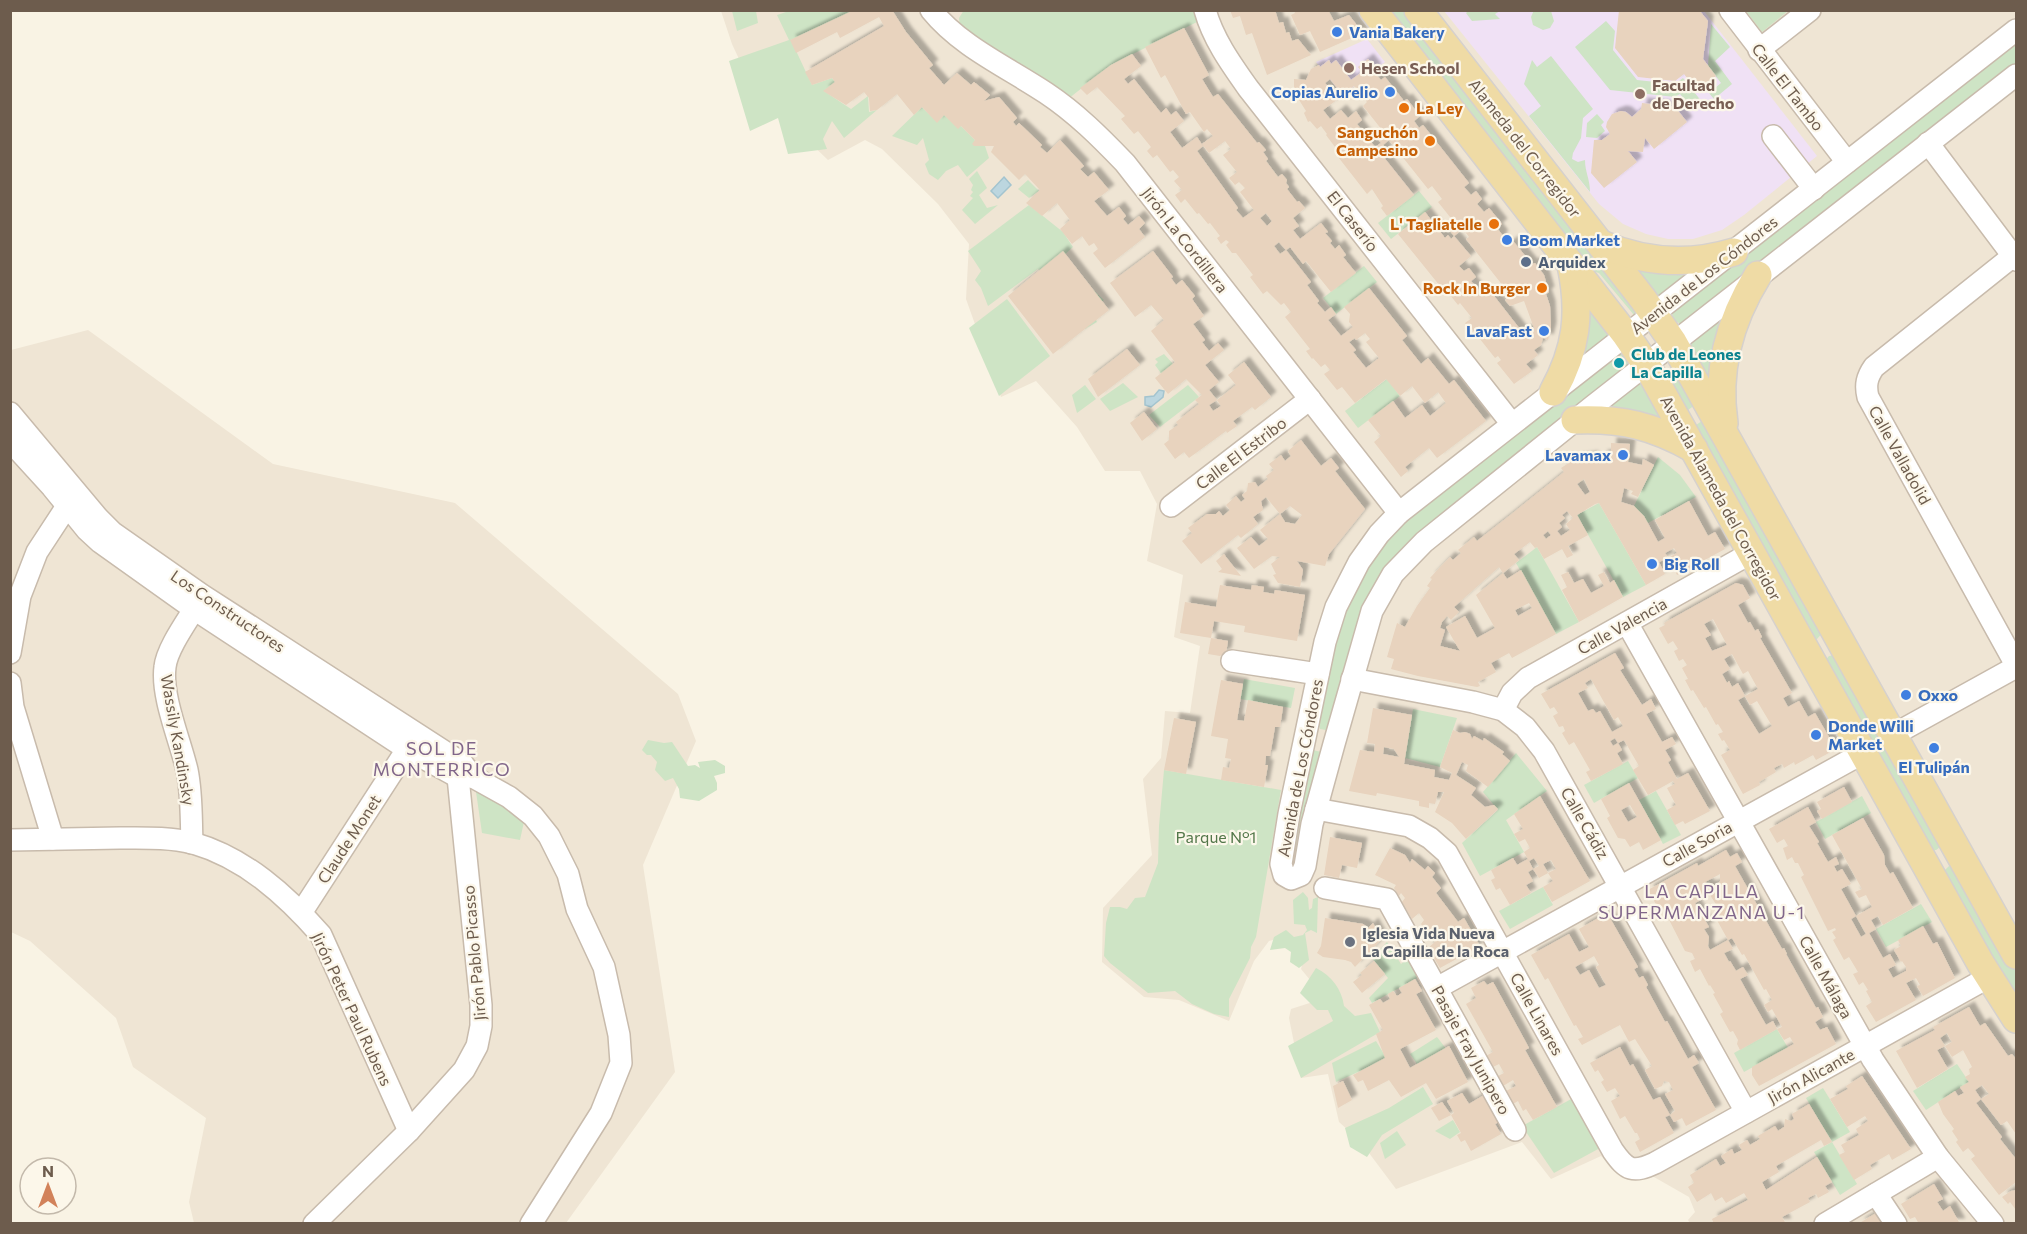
<svg xmlns="http://www.w3.org/2000/svg" width="2027" height="1234" viewBox="0 0 2027 1234" font-family="Commissioner,sans-serif">
	<style>
		.residential { fill: #efe5d4 }
		.education { fill: #f0e1f5 }
		.green { fill: #cee4c5 }
		.water { fill: #bcd6df; stroke: #a3c4cf; stroke-width: 1.5 }
		.building { fill: #e8d3be; fill-rule: evenodd; filter: url(#shadow) }
		.lines { fill: none; stroke-linecap: round; stroke-linejoin: round }
		.minor-casing { stroke: #c8bbac; stroke-width: 24 }
		.major-casing { stroke: #d6d1cd; stroke-width: 30 }
		.minor { stroke: #fff; stroke-width: 21 }
		.major { stroke: #efdba5; stroke-width: 27 }
		.shop-dot { fill: #3f7fe0; stroke: #fcf7ea; stroke-width: 2 }
		.education-dot { fill: #8d6e63; stroke: #fcf7ea; stroke-width: 2 }
		.food-dot { fill: #e8710a; stroke: #fcf7ea; stroke-width: 2 }
		.service-dot { fill: #5c6f8a; stroke: #fcf7ea; stroke-width: 2 }
		.culture-dot { fill: #0f9aa8; stroke: #fcf7ea; stroke-width: 2 }
		.worship-dot { fill: #6b7280; stroke: #fcf7ea; stroke-width: 2 }
		.labels { text-anchor: middle; stroke-width: 4.5; stroke-linejoin: round; paint-order: stroke }
		.shop-label { font-size: 16px; font-weight: bold; fill: #366cbe; stroke: #fcf7ea; text-anchor: start }
		.education-label { font-size: 16px; font-weight: bold; fill: #785e54; stroke: #fcf7ea; text-anchor: start }
		.street-label { font-size: 16px; fill: #6d5c4d; stroke: #fcf7ea }
		.food-label { font-size: 16px; font-weight: bold; fill: #c56008; stroke: #fcf7ea; text-anchor: end }
		.service-label { font-size: 16px; font-weight: bold; fill: #4e5e75; stroke: #fcf7ea; text-anchor: start }
		.culture-label { font-size: 16px; font-weight: bold; fill: #0d838f; stroke: #fcf7ea; text-anchor: start }
		.park-label { font-size: 16px; fill: #53774a; stroke: #fcf7ea }
		.worship-label { font-size: 16px; font-weight: bold; fill: #5b616d; stroke: #fcf7ea; text-anchor: start }
		.neighbourhood-label { font-size: 18px; letter-spacing: 1.5px; fill: #81668a; stroke: #fcf7ea }
	</style>
	<defs>
		<filter id="shadow"><feDropShadow dx="5.5" dy="-5.5" stdDeviation="1.5" flood-color="#0004"/></filter>
	</defs>
	<rect width="100%" height="100%" fill="#f9f3e4"/>
	<!-- residential -->
	<g class="residential">
		<path d="M721,11H2016V1223H1690L1688,1220L1695,1212L1689,1197L1654,1177L1623,1175L1601,1156L1551,1179L1522,1142L1396,1189L1360,1141L1339,1122L1328,1074L1301,1078L1289,1018L1291,1009L1319,1000L1315,986L1301,969L1304,957L1287,936L1269,941L1254,961L1229,1021L1179,1000L1144,997L1102,962L1103,908L1152,855L1143,779L1161,758L1165,711L1190,713L1200,646L1174,637L1183,575L1147,561L1157,504L1140,471H1105L1077,427L1036,381L1001,397L966,299L969,244L938,204L882,149L865,140L828,160L752,87L732,44Z"/>
		<path d="M88,330L273,464L455,503L678,694L696,741L643,865L675,1072L566,1223H194L189,1202L206,1118L133,1067L116,1018L30,941L11,932V350Z"/>
	</g>
	<!-- education -->
	<g class="education">
		<path d="M1444,11H1704L1817,156L1744,215L1722,230L1693,239H1668L1646,234L1623,224L1599,204Z"/>
		<path d="M1367,39L1385,62L1343,95L1316,62Z"/>
	</g>
	<!-- green -->
	<g class="green">
		<path d="M964,10H1196L1199,21L1111,65L1068,99L960,29L959,18Z"/>
		<path d="M1469,10L1500,11L1495,14L1500,19L1472,21L1466,13Z"/>
		<path d="M1534,10L1551,11L1554,21L1550,28L1543,30L1533,25L1531,17Z"/>
		<path d="M732,11H756L758,23L737,31Z"/>
		<path d="M789,11H854L791,40L812,85L832,78L835,82L824,91L851,109L868,96L869,112L877,110L844,138L832,121L823,139L827,149L788,154L778,118L750,131L729,61L789,40L777,15Z"/>
		<path d="M1384,11H1408L1641,311L1634,315L1599,273L1588,270Z"/>
		<path d="M1746,11H1788L1762,32Z"/>
		<path d="M1606,21L1615,31L1613,50L1637,80L1675,84L1683,78L1702,102L1693,109L1680,94L1675,97L1610,90L1575,47Z"/>
		<path d="M1711,24L1730,47L1715,61L1732,84L1714,99L1709,93L1721,83L1708,66Z"/>
		<path d="M2016,40V63L1682,324C1675,322 1671,318 1673,311Z"/>
		<path d="M1551,56L1593,109L1583,118L1581,138L1573,153L1572,159L1578,162L1585,160C1585,172 1590,179 1590,192L1529,116L1541,106L1524,84L1532,60L1537,67Z"/>
		<path d="M922,107L937,122L944,115L961,126L975,140L973,144L985,146L989,158L967,177L958,165L946,171L938,180L929,174L925,164L929,160L923,138L917,145L892,136Z"/>
		<path d="M1597,114L1604,122L1601,125L1605,131L1597,138L1586,137L1587,123Z"/>
		<path d="M977,171L987,188L979,195L987,208L998,205L975,224L962,210L973,198L970,196L973,192L971,190L973,185L969,179Z"/>
		<path d="M1028,180L1039,191L1029,198L1018,189Z"/>
		<path d="M1419,191L1432,207L1391,239L1378,223Z"/>
		<path d="M1029,205L1063,232L1073,247L1060,259L1104,300L1091,309L1097,322L1085,329L1038,269L988,306L981,288L975,280L981,271L968,251Z"/>
		<path d="M1631,263L1692,272L1658,299Z"/>
		<path d="M1364,266L1377,282L1336,314L1323,298Z"/>
		<path d="M1007,299L1050,356L999,396L969,328Z"/>
		<path d="M1584,302L1614,333L1581,358Z"/>
		<path d="M1725,313L1715,394L1688,345Z"/>
		<path d="M1620,352H1623L1631,364L1407,545L1328,727L1326,730L1320,729L1319,725C1325,691 1329,648 1342,616C1355,584 1373,555 1395,529Z"/>
		<path d="M1164,354L1175,366L1163,376L1155,365L1158,362L1155,359Z"/>
		<path d="M1673,372H1678L1695,405L1688,410H1682L1667,377Z"/>
		<path d="M1387,379L1400,396L1358,428L1345,411Z"/>
		<path d="M1642,380L1667,421L1625,414L1605,406Z"/>
		<path d="M1123,383L1138,397L1110,411L1100,399Z"/>
		<path d="M1085,385L1096,399L1077,413L1072,395Z"/>
		<path d="M1188,385L1199,397L1160,427L1149,415Z"/>
		<path d="M1702,421L1824,631L1817,639H1810L1693,427Z"/>
		<path d="M1658,457L1680,475L1696,497L1648,523L1634,506Z"/>
		<path d="M1599,503L1646,585L1623,597L1577,515Z"/>
		<path d="M1537,547L1579,622L1556,634L1516,563Z"/>
		<path d="M1836,655L1942,843C1939,850 1935,851 1928,851L1825,661L1829,656Z"/>
		<path d="M1244,679L1295,688L1291,708L1240,699Z"/>
		<path d="M1413,709L1457,718L1440,767L1405,758Z"/>
		<path d="M648,740L664,743L672,742L688,766L695,765L700,768L698,762L715,760L725,766V773L714,776L717,783V790L699,801L680,798L679,789L673,778L665,781L655,770L657,762L651,755H647L642,750Z"/>
		<path d="M1313,750L1321,752L1322,754L1298,850L1292,853L1297,818Z"/>
		<path d="M1516,753L1547,791L1506,820L1524,852L1480,876L1462,843L1498,810L1483,792Z"/>
		<path d="M1628,761L1638,778L1594,803L1584,785Z"/>
		<path d="M1164,770L1281,790L1256,937L1251,947L1250,958L1229,999V1017L1214,1014L1192,1004L1175,991L1148,993L1110,963L1104,956L1106,923L1110,907H1120L1127,909L1135,898L1145,897L1158,863L1159,826Z"/>
		<path d="M475,785L525,817L520,840L482,833Z"/>
		<path d="M1656,791L1681,835L1663,844L1639,800Z"/>
		<path d="M1862,796L1871,813L1825,839L1816,822Z"/>
		<path d="M1949,866L1957,869L2016,972V1003L1943,872Z"/>
		<path d="M1543,887L1553,905L1510,929L1499,911Z"/>
		<path d="M1303,892L1308,898L1309,910L1312,908L1313,899L1318,897L1317,933L1311,930L1305,933L1309,960L1299,968L1290,962L1291,952L1285,948L1270,950L1274,937L1286,930L1294,937L1303,935L1307,930L1305,925L1294,924L1293,900Z"/>
		<path d="M1921,904L1932,922L1886,947L1876,929Z"/>
		<path d="M1387,942L1401,964L1408,958L1419,977L1372,1003L1369,998L1388,978L1372,958Z"/>
		<path d="M1316,968C1332,976 1342,990 1344,1006L1355,1016L1371,1013L1380,1032L1301,1078L1288,1046L1333,1021L1328,1010H1317L1300,993Z"/>
		<path d="M1777,1029L1788,1048L1744,1072L1734,1053Z"/>
		<path d="M1437,1037L1447,1050L1417,1064L1410,1054Z"/>
		<path d="M1376,1041L1387,1059L1336,1082L1332,1063Z"/>
		<path d="M1957,1064L1969,1082L1926,1110L1913,1091Z"/>
		<path d="M1423,1087L1433,1104L1382,1135L1367,1157L1350,1147L1345,1128L1389,1108Z"/>
		<path d="M1823,1088L1850,1132L1832,1142L1857,1184L1840,1195L1814,1152L1832,1142L1806,1098Z"/>
		<path d="M1573,1098L1600,1148L1554,1173L1522,1126Z"/>
		<path d="M1453,1120L1460,1132L1450,1139L1435,1131Z"/>
		<path d="M1397,1131L1406,1145L1385,1159L1380,1143Z"/>
	</g>
	<!-- water -->
	<g class="water">
		<path d="M1004,177L1011,185L998,198L991,191Z"/>
		<path d="M1159,390L1164,391L1163,397L1151,407L1145,405V397L1154,396Z"/>
	</g>
	<!-- building -->
	<g class="building">
		<path d="M854,10H892L906,32L933,65L929,68L944,85L957,73L971,85L974,82L990,95L984,101L999,97L1017,118L1013,122L1016,126L1019,123L1042,145L1040,147L1047,153L1060,140L1084,166L1080,169L1088,177L1094,172L1109,190L1094,201L1107,216L1119,207L1126,216L1123,219L1128,225L1139,216L1145,223L1139,229L1145,237L1105,268L1093,253L1098,249L1094,243L1089,246L1082,236L1072,244L1060,229L1070,220L1057,203L1042,216L1026,203L1040,190L1025,174L1019,180L991,152L994,146H974L972,144L975,140L961,126L958,129L944,115L937,123L922,107L914,115L897,94L877,110L870,111L869,98L864,92L846,105L823,91L835,82L832,78L812,85L805,72L884,26L879,17L840,38L837,32L796,53L790,40Z"/>
		<path d="M1230,10H1275L1279,23L1283,22L1286,33L1289,32L1292,41L1298,39L1311,55L1267,75L1252,33L1246,35L1240,16L1233,18Z"/>
		<path d="M1294,10H1328L1334,21L1349,15L1363,33L1320,52L1310,31L1300,35L1291,15L1295,13Z"/>
		<path d="M1619,10H1699L1708,21L1703,59L1716,76L1697,91L1684,74L1675,81L1638,77L1615,48Z"/>
		<path d="M1184,28L1209,75L1202,79L1213,97L1218,94L1257,143L1259,142L1266,150L1263,152L1268,159L1266,161L1278,177L1282,174L1287,180L1286,183L1289,187L1287,189L1297,202L1299,201L1305,208L1293,218L1299,226L1293,230L1300,239L1321,223L1328,232L1325,233L1332,241L1330,243L1335,249L1339,245L1346,255L1343,257L1356,273L1331,292L1306,261L1303,264L1290,247L1286,250L1311,282L1307,285L1319,301L1317,303L1325,312L1331,307L1336,314L1328,320L1341,336L1353,327L1349,322L1350,314L1344,307L1369,288L1407,336L1402,340L1421,364L1428,358L1449,384L1454,380L1486,421L1437,458L1429,448L1405,467L1408,471L1401,477L1374,442L1381,436L1368,420L1393,401L1405,418L1422,405L1430,416L1446,403L1438,392L1425,403L1412,386L1400,396L1386,379L1355,403L1342,387L1337,390L1324,374L1330,370L1325,364L1321,367L1313,358L1312,359L1306,351L1310,349L1285,317L1291,312L1284,303L1281,305L1267,291L1263,294L1250,277L1253,275L1236,253H1232L1226,245L1229,242L1226,240L1221,244L1217,238L1220,236L1210,223L1208,224L1199,213L1197,214L1185,199L1181,203L1175,195L1182,190L1174,181L1179,177L1173,170L1170,172L1157,155L1153,158L1147,151L1151,147L1138,131L1134,134L1121,119L1125,116L1097,87L1087,95L1080,88L1111,65L1132,54L1141,66L1124,79L1128,84L1134,79L1161,113L1166,108L1171,115L1176,111L1184,121L1170,132L1182,148L1197,137L1203,146L1197,151L1238,208L1236,210L1243,218L1254,210L1240,192L1245,188L1239,182L1235,185L1229,178L1237,172L1223,155L1231,149L1225,141L1209,153L1202,144L1213,136L1207,129L1204,132L1190,112L1186,114L1165,75L1161,78L1145,47ZM1266,213L1272,221L1267,226L1260,218ZM1279,242L1286,250L1280,254L1274,246ZM1365,333L1370,339L1366,342L1379,358L1366,368L1353,352L1356,350L1349,342L1355,338L1356,340Z"/>
		<path d="M1368,59L1376,69L1373,71L1381,80L1385,77L1404,101L1407,99L1420,116L1414,121L1419,128L1423,125L1469,183L1464,187L1471,195L1476,191L1482,199L1477,204L1484,212L1489,208L1502,224L1497,228L1503,236L1500,238L1507,246L1513,241L1532,264L1535,263L1544,275L1549,292L1546,294L1550,306L1551,328L1548,340L1543,338L1541,345L1534,350L1538,355L1526,364L1532,371L1514,384L1497,363L1501,360L1498,356L1495,358L1472,329L1471,331L1465,323L1472,318L1460,303L1458,305L1446,290L1444,291L1398,234L1425,212L1445,238L1448,235L1451,239L1454,236L1447,227L1454,222L1438,202L1442,199L1432,186L1428,189L1389,140L1383,145L1387,151L1382,155L1414,195L1387,216L1381,208L1383,206L1372,189L1367,194L1335,153L1338,151L1326,135L1327,134L1321,126L1317,129L1310,121L1308,122L1304,113L1306,111L1294,92V79L1306,80L1311,69L1319,65L1320,67L1329,60L1331,64L1336,60L1351,80L1362,72L1358,67ZM1330,79L1343,95L1354,86L1367,102L1363,106L1382,130L1375,135L1381,143L1375,147L1357,124L1362,120L1356,111L1348,118L1341,110L1330,119L1323,110L1338,99L1325,83ZM1463,229L1469,237L1466,239L1511,296L1505,300L1510,306L1524,301L1534,328L1528,329L1523,333L1491,292L1484,297L1471,281L1476,277L1469,268L1464,271L1459,266L1471,256L1454,236Z"/>
		<path d="M1642,103L1675,107L1687,122L1654,149L1645,138L1643,152L1628,151L1637,162L1604,188L1591,173L1594,140H1602L1610,134L1606,127L1607,122L1612,114L1621,111L1626,112L1632,117L1641,109Z"/>
		<path d="M1063,251L1109,310L1053,354L1008,296Z"/>
		<path d="M1153,251L1173,277L1171,278L1176,285L1182,280L1195,296L1192,299L1204,316L1193,324L1205,340L1202,342L1209,351L1218,343L1224,350L1205,365L1219,382L1209,390L1217,400L1209,405L1213,411L1221,406L1217,400L1236,385L1228,375L1244,362L1271,397L1255,410L1252,407L1233,421L1237,426L1227,433L1226,431L1189,458L1184,452L1175,459L1164,444L1169,440V431L1178,425L1176,422L1199,404L1195,400L1202,395L1186,379L1168,394L1155,378L1175,362L1151,331L1164,320L1151,305L1135,317L1110,283Z"/>
		<path d="M1127,349L1140,365L1098,397L1088,379Z"/>
		<path d="M1144,412L1157,429L1142,441L1130,423Z"/>
		<path d="M1301,440L1321,466L1331,458L1339,468L1335,471L1365,509L1329,554L1325,566L1297,561L1303,570L1300,587L1278,583L1273,575L1276,574L1271,564L1280,557L1272,556L1254,569L1237,548L1251,537L1259,546L1268,539L1260,530L1280,514L1285,522L1295,524L1302,515L1290,506L1280,514L1266,497L1261,501L1263,510L1253,517L1258,524L1241,538L1238,535L1201,564L1182,541L1192,533L1188,528L1207,514H1216L1219,511L1223,516L1230,510L1226,505L1236,496L1241,502L1245,499L1242,495L1247,491L1248,483L1255,482L1258,487L1268,479L1266,476L1274,470L1269,464L1281,455L1285,461L1291,456L1288,451Z"/>
		<path d="M1611,443L1630,444L1628,462L1642,465L1643,459L1654,465L1638,497L1631,494L1633,491L1624,488L1621,502L1634,506L1644,516L1658,542L1665,538L1655,520L1689,501L1708,536L1715,532L1725,549L1677,575L1668,558L1677,553L1674,548L1665,553L1668,558L1659,562L1665,574L1646,585L1599,503L1595,504L1577,515L1588,535L1568,546L1573,555L1567,558L1562,549L1544,559L1537,547L1535,548L1530,542L1514,554L1519,560L1503,573L1507,579L1521,570L1556,634L1512,658L1509,653L1491,663L1496,672L1478,682L1480,686L1477,687L1418,676L1391,669L1394,659L1387,657L1397,623L1405,627L1417,606L1430,588L1427,586L1432,579L1430,578L1441,566L1450,557L1453,560L1461,553L1458,550L1474,537L1477,541L1509,516L1564,472L1561,468L1575,459L1593,456V461L1603,460L1602,455H1611ZM1584,479L1590,492L1585,495L1577,484ZM1567,511L1573,518L1566,524L1570,530L1561,536L1557,531L1562,527L1559,523L1565,518L1562,515ZM1548,531L1551,535L1546,539L1543,535ZM1499,567L1503,573L1476,595L1495,628L1477,638L1465,616L1446,627L1460,651L1440,646L1445,630L1440,628L1442,622L1447,616L1451,620L1459,612L1454,607ZM1529,603L1532,608L1518,616L1515,610Z"/>
		<path d="M1224,554L1226,557L1241,576L1218,572L1222,569L1216,561Z"/>
		<path d="M1568,572L1574,583L1583,579L1591,593L1604,586L1598,575L1604,572L1610,583L1614,580L1623,597L1579,622L1562,590L1567,587L1561,575Z"/>
		<path d="M1736,583L1743,585L1750,598L1738,605L1748,623L1750,622L1755,631L1758,629L1762,637L1760,638L1792,693L1783,698L1788,707L1799,701L1808,717L1815,713L1836,749L1816,760L1813,755L1795,765L1794,762L1784,768L1782,764L1774,768L1776,772L1759,782L1760,785L1743,794L1721,755L1730,750L1724,740L1722,741L1718,734L1723,732L1718,724L1716,725L1706,707L1704,708L1693,690L1691,691L1685,680L1688,679L1682,668L1687,665L1683,659L1679,661L1674,651L1678,649L1673,641L1668,644L1659,628L1665,625L1664,623ZM1713,619L1727,645L1712,651L1705,638L1711,635L1704,624ZM1732,654L1743,674L1748,671L1758,689L1745,696L1750,705L1757,701L1772,726L1759,734L1738,700L1745,696L1738,683L1732,687L1729,681L1727,683L1722,674L1730,669L1724,659Z"/>
		<path d="M1220,585L1251,590L1252,585L1264,587L1263,592L1274,594L1275,590L1305,595L1297,641L1244,632L1245,626L1214,621L1211,638L1228,641L1226,653L1220,656L1208,654L1211,638L1180,633L1185,602L1216,607Z"/>
		<path d="M1615,653L1624,668L1620,670L1642,705L1651,699L1656,709L1646,714L1662,742L1672,737L1676,744L1665,750L1671,760L1668,762L1677,779L1688,773L1710,811L1685,824L1683,821L1675,825L1667,810L1676,805L1667,788L1675,784L1673,781L1648,795L1633,770L1639,766L1624,740L1618,743L1615,738L1610,741L1613,746L1618,743L1622,750L1617,753L1623,764L1591,781L1586,772L1590,770L1574,742L1569,745L1562,733L1565,731L1563,726L1559,727L1553,716L1558,713L1554,707L1550,709L1541,694ZM1591,679L1614,720L1618,717L1623,726L1612,732L1600,711L1596,713L1593,709L1588,711L1578,693L1588,688L1585,683Z"/>
		<path d="M1221,680L1243,684L1237,720L1244,721L1248,700L1283,707L1280,727H1275L1270,756H1266L1265,765H1268L1264,787L1221,780L1223,767L1229,768L1231,759L1225,758L1228,739L1211,736Z"/>
		<path d="M1373,708L1412,715L1404,764L1435,770L1434,777L1449,780L1452,773L1440,767L1453,730L1460,733L1465,732L1470,734L1472,739L1474,736L1483,741L1484,738L1504,752L1502,754L1510,761L1488,787L1466,771L1468,765L1462,762L1456,775L1476,788L1471,795L1485,807L1494,805L1498,809L1466,839L1452,823L1435,812L1444,792H1438L1435,804L1429,803V808L1419,806V801L1377,793L1376,796L1349,791L1360,750L1374,752L1375,744L1367,743ZM1384,747L1394,749L1399,757L1383,754Z"/>
		<path d="M1174,718L1196,722L1186,774L1164,770Z"/>
		<path d="M1629,783L1661,840L1643,850L1639,842L1630,847L1625,839L1618,838L1607,818L1610,816L1601,799ZM1630,805L1637,817L1628,822L1621,810Z"/>
		<path d="M1844,787L1852,802L1822,819L1817,811L1821,809L1817,802Z"/>
		<path d="M1540,796L1590,881L1552,902L1543,887L1553,881L1548,873L1539,878L1533,869L1539,866L1534,858L1529,861L1524,852L1530,848L1525,839L1519,842L1514,834L1523,829L1514,814ZM1551,860L1556,869L1548,873L1543,864Z"/>
		<path d="M1808,807L1816,822L1809,826L1819,842L1817,843L1828,862L1836,857L1839,864L1834,866L1837,872L1842,869L1851,884L1841,889L1856,916L1851,919L1861,937L1866,934L1856,916L1872,907L1866,895L1859,898L1855,892L1862,889L1832,835L1863,818L1884,855L1885,865L1890,874L1893,872L1913,908L1883,925L1878,916L1871,920L1876,929L1869,933L1879,951L1883,958L1890,954L1896,965L1888,969L1893,978L1906,971V967L1902,961L1901,962L1894,950L1901,946L1898,940L1923,926L1933,944L1937,942L1955,978L1923,996L1917,986L1920,985L1916,978L1906,983L1916,1000L1876,1022L1866,1006L1872,1002L1866,991L1868,990L1863,982L1859,985L1853,974L1858,972L1849,957L1844,960L1833,940L1836,938L1832,932L1836,930L1835,928L1828,931L1801,877L1804,875L1798,863H1795L1792,857L1787,860L1783,848L1788,846L1784,839L1777,843L1769,829Z"/>
		<path d="M1330,837L1362,843L1357,868L1342,865L1339,878L1324,875Z"/>
		<path d="M1390,848L1405,855L1410,863L1412,859L1425,870L1428,866L1435,873L1432,877L1441,888L1436,893L1458,922L1464,918L1480,946L1440,968L1428,948L1435,942L1421,924L1424,920L1419,913L1412,919L1402,902L1405,898L1401,893L1399,896L1394,888L1396,885L1375,875Z"/>
		<path d="M1726,850L1730,857L1737,853L1742,862L1735,866L1782,949L1784,948L1787,954H1786L1816,1008L1818,1007L1823,1017L1815,1022L1820,1030L1827,1027L1836,1044L1759,1086L1752,1075V1067L1794,1044L1790,1037L1784,1040L1777,1029L1782,1027L1772,1009L1768,1012L1764,1005L1772,1000L1766,989L1764,990L1744,954L1742,955L1732,938L1728,940L1713,913L1719,909L1710,895L1695,903L1709,927L1704,929L1709,937L1708,946L1710,950L1728,940L1733,949L1724,953L1729,962L1730,961L1736,971L1743,967L1748,975L1740,979L1750,997L1766,1025L1773,1021L1777,1029L1740,1050L1737,1044L1738,1040L1733,1031L1730,1032L1720,1014L1723,1012L1713,994L1715,993L1710,985L1709,986L1700,969L1695,972L1690,961L1695,959L1692,953L1685,951L1662,906L1658,908L1648,890L1697,863L1698,866ZM1720,874V881L1717,885L1710,886L1705,882Z"/>
		<path d="M1513,858L1517,865L1528,859L1533,869L1528,872L1533,881L1526,885L1531,893L1510,905L1500,888L1496,890L1491,880L1495,878L1491,870Z"/>
		<path d="M1607,913L1638,967L1634,969L1639,978L1643,976L1648,985L1646,987L1665,1022L1667,1021L1688,1059L1694,1055L1699,1063L1692,1067L1716,1110L1686,1126L1682,1118L1674,1122L1670,1115L1675,1111L1665,1094L1673,1090L1669,1082L1664,1081L1662,1086L1655,1089L1645,1070L1652,1066L1635,1039L1629,1042L1620,1025L1582,1045L1578,1039L1583,1037L1576,1025L1574,1026L1548,978L1545,980L1531,955L1569,934L1579,952L1589,947L1579,929ZM1594,956L1599,965L1596,967L1606,985L1599,988L1589,970L1580,975L1575,967Z"/>
		<path d="M1325,918L1363,924L1368,928L1373,923L1382,939L1355,967L1351,962L1345,960L1323,957L1317,953L1321,946Z"/>
		<path d="M1374,961L1385,974L1362,993L1353,982L1362,975L1360,973Z"/>
		<path d="M1415,979L1422,991L1416,994L1436,1030L1400,1049L1410,1068L1449,1046L1468,1082L1436,1099L1426,1083L1401,1097L1389,1080L1368,1091L1363,1080L1358,1082L1353,1075L1385,1058L1376,1034L1383,1030L1369,1005L1380,999L1383,1003L1390,999L1388,994L1393,991L1397,996L1402,993L1399,988Z"/>
		<path d="M1484,981L1487,985L1493,982L1529,1048L1525,1050L1557,1107L1533,1120L1526,1109L1523,1111L1518,1101L1513,1104L1506,1091L1516,1086L1513,1080L1503,1086L1498,1076L1504,1073L1499,1064L1493,1067L1486,1056L1493,1052L1466,1004L1476,998L1471,988Z"/>
		<path d="M1969,1007L1980,1026L1985,1023L2008,1056L2012,1054L2016,1059V1134L2007,1121L2001,1125L1981,1099L1989,1094L1982,1085L1975,1090L1981,1099L1976,1103L2002,1137L2000,1139L2016,1159V1182L1999,1195L1971,1159L1975,1156L1968,1148L1963,1152L1956,1142L1958,1140L1952,1131L1954,1129L1943,1114L1938,1102L1955,1091L1958,1096L1964,1093L1960,1087L1969,1082L1965,1077L1970,1074L1969,1069L1972,1067L1963,1050L1952,1057L1945,1046L1952,1042L1947,1033L1940,1038L1945,1046L1937,1050L1948,1069L1917,1088L1896,1051L1935,1030L1933,1027Z"/>
		<path d="M1620,1047L1630,1066L1633,1064L1653,1100L1660,1097L1670,1115L1665,1117L1674,1133L1640,1152L1635,1142L1640,1139L1637,1133H1635L1625,1116L1620,1119L1611,1101L1620,1096L1615,1088L1607,1092L1601,1082L1604,1080L1598,1070L1595,1072L1590,1063Z"/>
		<path d="M1862,1076L1911,1149L1892,1160L1889,1154L1870,1165L1872,1169L1854,1180L1839,1155L1845,1152L1841,1145L1859,1135L1856,1129L1868,1121L1865,1116L1847,1127L1830,1099L1848,1089L1846,1086Z"/>
		<path d="M1343,1081L1352,1100L1338,1108L1333,1086Z"/>
		<path d="M1462,1093L1469,1104L1484,1095L1499,1122L1495,1124L1501,1134L1471,1151L1465,1140L1461,1142L1457,1135L1461,1133L1451,1115L1454,1113L1447,1101Z"/>
		<path d="M1442,1102L1451,1115L1439,1121L1431,1108Z"/>
		<path d="M1809,1104L1832,1142L1824,1146L1821,1140L1776,1166L1779,1172L1762,1182L1766,1190L1817,1157L1832,1182L1825,1186L1829,1192L1818,1198L1816,1194L1808,1198L1810,1202L1782,1217L1786,1224H1714L1712,1219L1748,1200L1744,1193L1726,1203L1722,1197L1715,1201L1711,1193L1697,1202L1688,1187L1694,1183L1690,1175L1716,1159L1720,1166L1726,1163L1721,1156L1732,1149L1734,1154L1742,1150L1739,1145L1747,1140L1750,1145L1760,1139L1758,1136L1775,1126L1778,1131L1784,1127L1785,1119L1791,1121L1794,1119L1792,1114Z"/>
		<path d="M1934,1184L1943,1199L1937,1202L1943,1211L1950,1206L1960,1224H1919L1915,1217L1910,1219L1901,1204Z"/>
		<path d="M2016,1190V1210L2010,1202L2008,1204L2002,1197L2011,1191Z"/>
		<path d="M1876,1213L1883,1224H1858Z"/>
	</g>
	<g class="lines">
		<!-- minor casing -->
		<g class="minor-casing">
			<g id="minor">
				<path d="M931,10C961,47 1007,67 1046,93C1076,113 1100,137 1125,163L1399,513"/>
				<path d="M1205,10C1213,39 1231,64 1248,88L1512,424"/>
				<path d="M1730,10L1847,162"/>
				<path d="M2016,30L1399,513L1379,534L1359,562L1336,607L1325,642L1289,814L1281,864L1284,875L1291,879L1301,875L1305,866L1312,824L1334,744L1372,611L1393,574L1424,542L1593,406L2016,75"/>
				<path d="M1759,50L1810,10"/>
				<path d="M1773,136L1814,189"/>
				<path d="M1928,143L2016,260"/>
				<path d="M2013,256L1874,367C1867,377 1865,385 1868,397L2016,665"/>
				<path d="M10,413L98,518L112,532L202,595L462,763L473,777L509,797L533,816L549,836L568,874L577,909L604,967L619,1035L621,1063L601,1113L531,1224"/>
				<path d="M10,441L52,487L87,530L100,542L194,609L407,749L458,777H473"/>
				<path d="M1171,506L1310,399"/>
				<path d="M1627,623L1873,1060L1938,1157L1993,1224"/>
				<path d="M10,653L20,596L37,552L73,497"/>
				<path d="M1232,661L1318,674"/>
				<path d="M1352,679L1473,702L1503,710L1525,727L1544,751L1746,1112"/>
				<path d="M10,683L13,707L53,839"/>
				<path d="M1503,710L1512,693L1528,678L1751,553"/>
				<path d="M1893,735L2016,667"/>
				<path d="M1316,809L1409,826L1430,838L1447,853L1613,1151C1627,1171 1633,1173 1655,1163L1989,977"/>
				<path d="M10,840C47,839 84,839 120,838C144,838 169,837 193,843C245,858 286,895 321,935L409,1131"/>
				<path d="M192,843C191,819 192,794 187,770C180,740 161,696 165,667C167,647 191,616 201,598"/>
				<path d="M1325,888L1387,899L1515,1130"/>
				<path d="M301,913L415,737"/>
				<path d="M1437,988L1863,753"/>
				<path d="M1876,1194L1896,1224"/>
				<path d="M314,1224L409,1131L464,1070L477,1046L481,1026V1005L458,777L462,763"/>
				<path d="M1825,1224L1938,1157"/>
			</g>
		</g>
		<!-- major casing -->
		<g class="major-casing">
			<g id="major">
				<path d="M1373,10L1626,335L1646,364L1981,964L2016,1019"/>
				<path d="M1418,10L1643,299L1673,342L2016,955"/>
				<path d="M1601,244C1645,263 1688,266 1734,252"/>
				<path d="M1553,392C1577,349 1581,313 1571,265"/>
				<path d="M1575,420C1621,418 1654,426 1694,449"/>
				<path d="M1724,423C1716,370 1730,320 1758,275"/>
			</g>
		</g>
		<!-- minor -->
		<use href="#minor" class="minor"/>
		<!-- major -->
		<use href="#major" class="major"/>
	</g>
	<!-- markers -->
	<g class="shop-dot">
		<circle cx="1337" cy="32" r="6"/>
		<circle cx="1390" cy="92" r="6"/>
		<circle cx="1507" cy="240" r="6"/>
		<circle cx="1544" cy="331" r="6"/>
		<circle cx="1623" cy="455" r="6"/>
		<circle cx="1652" cy="564" r="6"/>
		<circle cx="1906" cy="695" r="6"/>
		<circle cx="1816" cy="735" r="6"/>
		<circle cx="1934" cy="748" r="6"/>
	</g>
	<g class="education-dot">
		<circle cx="1349" cy="68" r="6"/>
		<circle cx="1640" cy="94" r="6"/>
	</g>
	<g class="food-dot">
		<circle cx="1404" cy="108" r="6"/>
		<circle cx="1430" cy="141" r="6"/>
		<circle cx="1494" cy="224" r="6"/>
		<circle cx="1542" cy="288" r="6"/>
	</g>
	<circle class="service-dot" cx="1526" cy="262" r="6"/>
	<circle class="culture-dot" cx="1619" cy="363" r="6"/>
	<circle class="worship-dot" cx="1350" cy="942" r="6"/>
	<g class="labels">
		<!-- shop labels -->
		<g class="shop-label">
			<text x="1349" y="38">Vania Bakery</text>
			<text x="1378" y="98" text-anchor="end">Copias Aurelio</text>
			<text x="1519" y="246">Boom Market</text>
			<text x="1532" y="337" text-anchor="end">LavaFast</text>
			<text x="1611" y="461" text-anchor="end">Lavamax</text>
			<text x="1664" y="570">Big Roll</text>
			<text x="1918" y="701">Oxxo</text>
			<text x="1828" y="732">Donde Willi<tspan x="1828" dy="18">Market</tspan></text>
			<text x="1934" y="773" text-anchor="middle">El Tulipán</text>
		</g>
		<!-- education labels -->
		<g class="education-label">
			<text x="1361" y="74">Hesen School</text>
			<text x="1652" y="91">Facultad<tspan x="1652" dy="18">de Derecho</tspan></text>
		</g>
		<!-- street labels -->
		<g class="street-label">
			<text transform="translate(1788 87) rotate(52)" y="6">Calle El Tambo</text>
			<text transform="translate(1525 148) rotate(52)" y="6">Alameda del Corregidor</text>
			<text transform="translate(1353 221) rotate(52)" y="6">El Caserío</text>
			<text transform="translate(1185 240) rotate(52)" y="6">Jirón La Cordillera</text>
			<text transform="translate(1704 275) rotate(-38)" y="6">Avenida de Los Cóndores</text>
			<text transform="translate(1241 453) rotate(-37)" y="6">Calle El Estribo</text>
			<text transform="translate(1900 455) rotate(61)" y="6">Calle Valladolid</text>
			<text transform="translate(1721 498) rotate(61)" y="6">Avenida Alameda del Corregidor</text>
			<text transform="translate(228 611) rotate(34)" y="6">Los Constructores</text>
			<text transform="translate(1622 626) rotate(-29)" y="6">Calle Valencia</text>
			<text transform="translate(178 740) rotate(80)" y="6">Wassily Kandinsky</text>
			<text transform="translate(1300 768) rotate(-79)" y="6">Avenida de Los Cóndores</text>
			<text transform="translate(1585 823) rotate(60)" y="6">Calle Cádiz</text>
			<text transform="translate(349 839) rotate(-57)" y="6">Claude Monet</text>
			<text transform="translate(1697 844) rotate(-29)" y="6">Calle Soria</text>
			<text transform="translate(474 953) rotate(-95)" y="6">Jirón Pablo Picasso</text>
			<text transform="translate(1826 977) rotate(61)" y="6">Calle Málaga</text>
			<text transform="translate(352 1009) rotate(65)" y="6">Jirón Peter Paul Rubens</text>
			<text transform="translate(1537 1014) rotate(61)" y="6">Calle Linares</text>
			<text transform="translate(1471 1050) rotate(61)" y="6">Pasaje Fray Junipero</text>
			<text transform="translate(1811 1076) rotate(-29)" y="6">Jirón Alicante</text>
		</g>
		<!-- food labels -->
		<g class="food-label">
			<text x="1416" y="114" text-anchor="start">La Ley</text>
			<text x="1418" y="138">Sanguchón<tspan x="1418" dy="18">Campesino</tspan></text>
			<text x="1482" y="230">L' Tagliatelle</text>
			<text x="1530" y="294">Rock In Burger</text>
		</g>
		<!-- service labels -->
		<g class="service-label">
			<text x="1538" y="268">Arquidex</text>
		</g>
		<!-- culture labels -->
		<g class="culture-label">
			<text x="1631" y="360">Club de Leones<tspan x="1631" dy="18">La Capilla</tspan></text>
		</g>
		<!-- park labels -->
		<g class="park-label">
			<text x="1216" y="843">Parque N°1</text>
		</g>
		<!-- worship labels -->
		<g class="worship-label">
			<text x="1362" y="939">Iglesia Vida Nueva<tspan x="1362" dy="18">La Capilla de la Roca</tspan></text>
		</g>
		<!-- neighbourhood labels -->
		<g class="neighbourhood-label">
			<text x="442" y="755">SOL DE<tspan x="442" dy="21">MONTERRICO</tspan></text>
			<text x="1702" y="898">LA CAPILLA<tspan x="1702" dy="21">SUPERMANZANA U-1</tspan></text>
		</g>
	</g>
	<!-- border -->
	<rect width="2027" height="1234" fill="none" stroke="#6d5c4d" stroke-width="24"/>
	<!-- north arrow -->
	<g transform="translate(48 1186)"><circle r="28" fill="#fcf7ea" stroke="#c3b9ab" stroke-width="1.5"/>
	<path d="M0-4.5L10 22L0 15L-10 22Z" fill="#d2825a"/>
	<text y="-9" font-size="16" font-weight="bold" text-anchor="middle" fill="#6d5c4d">N</text>
	</g>
</svg>
